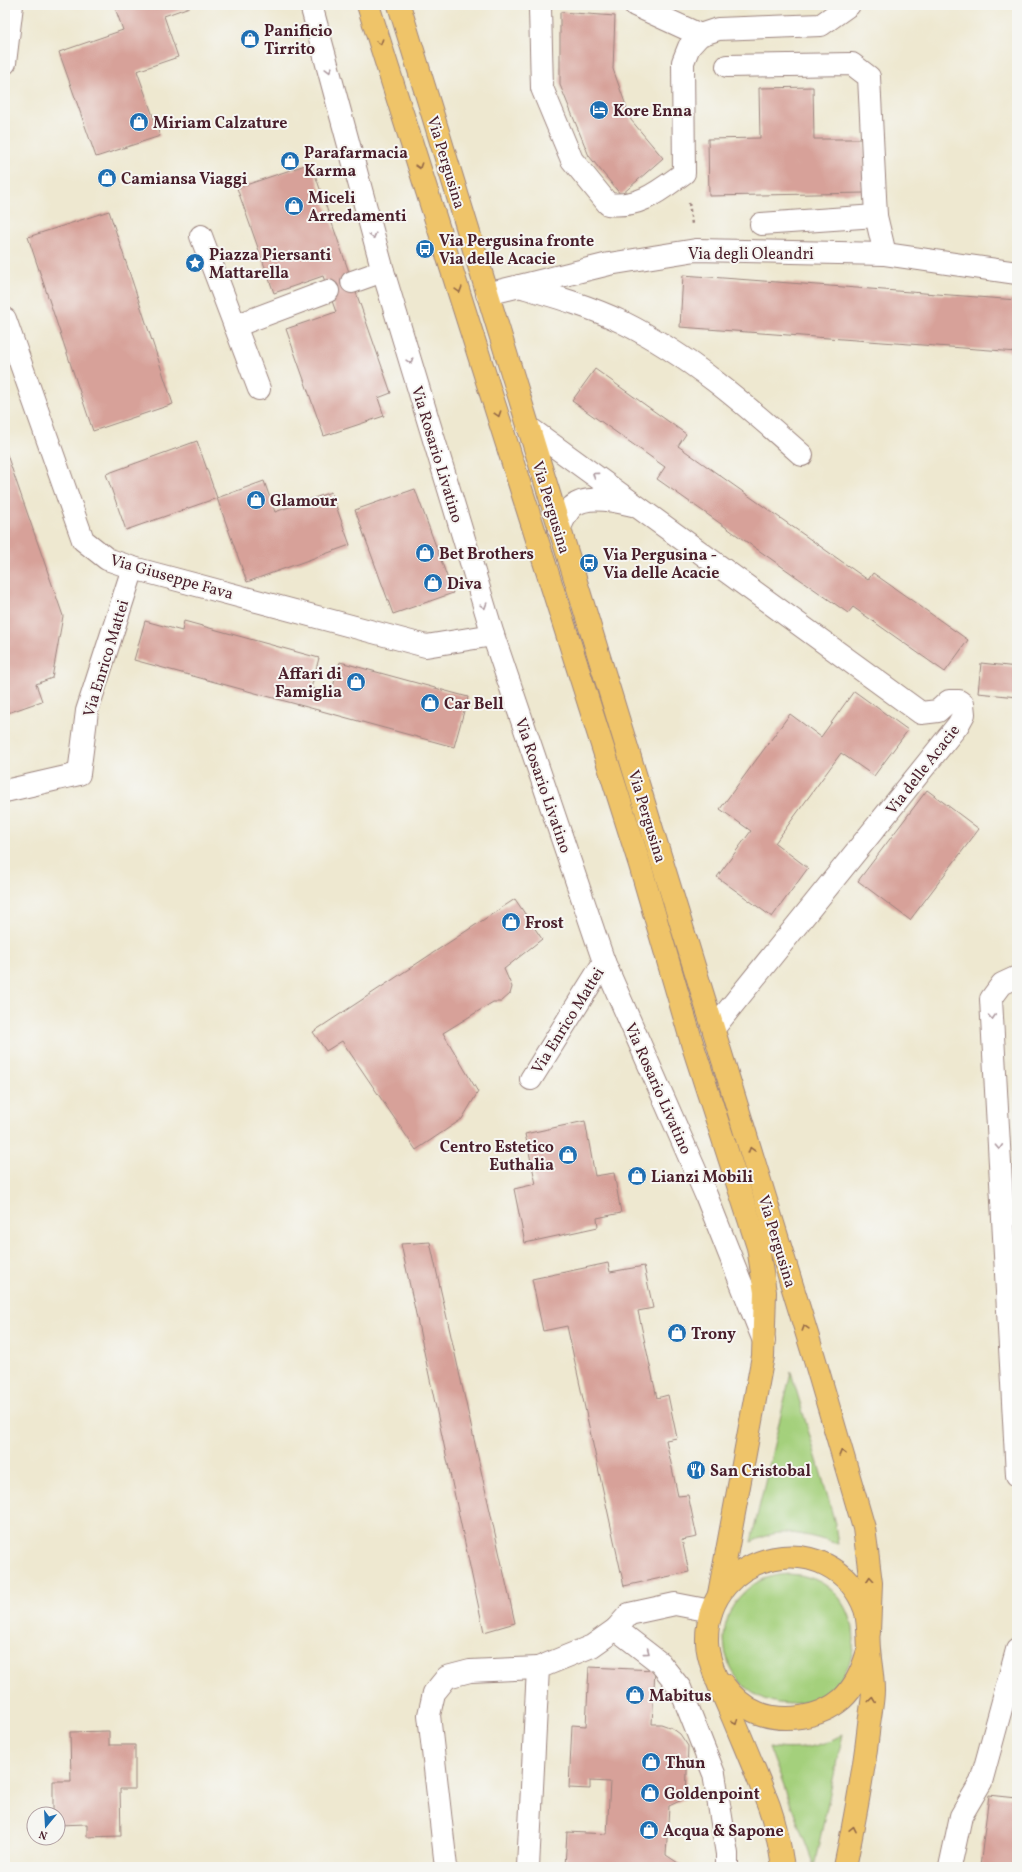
<svg xmlns="http://www.w3.org/2000/svg" width="1022" height="1872" viewBox="0 0 1022 1872" font-family="Vollkorn,serif">
	<style>
		.green { fill: #a4d07c; stroke: #777854 }
		.building { fill: #d7a199 }
		.lines { fill: none; stroke-linecap: round; stroke-linejoin: round }
		.minor-casing { stroke: #9c847e; stroke-width: 24 }
		.major-casing { stroke: #9c847e; stroke-width: 24 }
		.path { stroke: #9c847e; stroke-width: 2.5; stroke-dasharray: 3 3; stroke-linecap: butt }
		.minor { stroke: #fff; stroke-width: 22 }
		.major { stroke: #efc469; stroke-width: 22 }
		.oneway { stroke: #946947 }
		.oneway2 { stroke: #ae9aa0 }
		.labels { text-anchor: middle; stroke-width: 4; stroke-linejoin: round; paint-order: stroke }
		.poi-label { font-size: 16px; font-weight: bold; fill: #4a1f2b; stroke: #f6f6f2; text-anchor: start }
		.street-label { font-size: 16px; fill: #4a1f2b; stroke: #f6f6f2 }
	</style>
	<rect width="100%" height="100%" fill="#f6f6f2"/>
	<filter id="ink" filterUnits="userSpaceOnUse"><feTurbulence type="fractalNoise" baseFrequency=".025" numOctaves="2"/><feDisplacementMap in="SourceGraphic" scale="8" xChannelSelector="R" yChannelSelector="G"/><feConvolveMatrix kernelMatrix="1 2 1 2 8 2 1 2 1" color-interpolation-filters="sRGB"/></filter>
	<filter id="wash" filterUnits="userSpaceOnUse"><feTurbulence type="fractalNoise" baseFrequency=".012" numOctaves="4" result="noise"/><feDisplacementMap in="SourceGraphic" scale="16" xChannelSelector="R" yChannelSelector="G"/><feGaussianBlur stdDeviation="0.9" result="paint"/><feColorMatrix in="noise" values="0 0 0 0 0 0 0 0 0 0 0 0 0 0 0 0 0 1.4 0 .05"/><feComposite in="paint" operator="in"/></filter>
	<g filter="url(#wash)">
		<rect width="100%" height="100%" fill="#eee8d0"/>
		<!-- green -->
		<g class="green">
			<path d="M791,1372L827,1494L835,1524L838,1544C820,1539 800,1532 781,1533C771,1533 761,1538 751,1542Z"/>
			<circle cx="789" cy="1639" r="65"/>
			<path d="M843,1734L814,1866L769,1747C797,1751 819,1748 843,1734Z"/>
		</g>
		<g id="blocks">
			<!-- building -->
			<g class="building">
				<path d="M114,5H195L164,16L178,57L137,71L160,136L96,157L59,52L123,30Z"/>
				<path d="M560,12L615,16L613,69L631,120L663,158L621,195L589,156L560,85Z"/>
				<path d="M813,87L814,139H864L865,193L709,196L708,139L760,138L759,88Z"/>
				<path d="M311,163L391,393L378,398L384,416L324,436L286,329L336,312L323,276L274,293L237,188Z"/>
				<path d="M109,211L173,404L93,431L28,237Z"/>
				<path d="M683,275L1017,300V352L680,327Z"/>
				<path d="M595,369L686,434L678,446L868,580L873,573L968,640L945,672L853,607L848,613L657,479L665,467L572,401Z"/>
				<path d="M197,441L217,498L126,530L106,474Z"/>
				<path d="M5,449L63,616L52,678L36,684L42,701L5,714Z"/>
				<path d="M264,481L275,512L331,492L350,545L247,582L217,498Z"/>
				<path d="M415,489L453,593L393,614L355,510Z"/>
				<path d="M145,621L182,631L184,621L319,658L311,688L331,694L340,662L468,697L454,747L134,660Z"/>
				<path d="M981,663L1017,667V697L978,693Z"/>
				<path d="M854,691L908,730L874,776L841,753L775,843L808,868L772,917L717,877L751,831L720,809L790,714L821,737Z"/>
				<path d="M927,790L979,829L910,920L858,881Z"/>
				<path d="M515,899L542,939L504,969L512,987L510,994L501,1002H493L443,1033L478,1092L462,1119L416,1150L342,1041L326,1051L313,1032Z"/>
				<path d="M585,1121L595,1176L614,1173L621,1213L597,1218L598,1227L525,1243L514,1189L536,1184L525,1134Z"/>
				<path d="M430,1242L515,1623L484,1632L401,1244Z"/>
				<path d="M608,1263L610,1272L644,1266L653,1308L638,1311L657,1398L668,1395L677,1438L666,1440L678,1496L688,1495L697,1537L682,1540L689,1572L624,1586L567,1326L543,1331L532,1279Z"/>
				<path d="M589,1667L655,1670L652,1724H661L672,1728L680,1734L688,1746L686,1798L669,1806L666,1855L684,1867H565L567,1832L607,1834L610,1782L590,1781V1789L569,1788L572,1725L586,1726Z"/>
				<path d="M109,1731V1745H135V1789H120L121,1836L87,1837V1824L58,1825V1814H53V1781H71L70,1732Z"/>
				<path d="M989,1795L1017,1798V1867H980Z"/>
			</g>
		</g>
	</g>
	<g filter="url(#ink)">
		<use href="#blocks" fill-opacity="0" stroke="#9c847e" stroke-width="1"/>
		<g class="lines">
			<!-- minor casing -->
			<g class="minor-casing">
				<g id="minor">
					<path d="M311,5L383,271L493,635L604,962L706,1195L764,1341"/>
					<path d="M541,5L540,8L542,88L572,160L608,204C640,208 659,191 684,173L683,62L689,47L700,35L718,29L821,25L849,5"/>
					<path d="M635,5L700,35"/>
					<path d="M5,63L12,5"/>
					<path d="M727,66L852,64L869,77L876,216L885,254"/>
					<path d="M761,224L876,216"/>
					<path d="M201,236L259,389"/>
					<path d="M352,282L383,271"/>
					<path d="M519,286C553,296 589,306 622,322C689,355 746,405 802,455"/>
					<path d="M487,294L609,264L696,250L885,254L1017,273"/>
					<path d="M5,319L83,540L107,559L133,568L426,646L493,635"/>
					<path d="M235,326L328,291"/>
					<path d="M528,427L921,713L938,711L949,701H959L963,704L964,714L958,725L714,1028"/>
					<path d="M559,529C563,521 566,513 572,507C586,494 617,501 633,505"/>
					<path d="M5,791L79,774L87,711L133,568"/>
					<path d="M1017,977L1002,984L991,999L1017,1475"/>
					<path d="M531,1079L604,962"/>
					<path d="M616,1629L660,1663L680,1688L714,1774L727,1854V1867"/>
					<path d="M446,1867L429,1715L434,1693L447,1677L470,1671L538,1668"/>
					<path d="M528,1867L538,1668L592,1646L616,1629L629,1614L675,1604L711,1611"/>
					<path d="M950,1867L961,1816L981,1782L1017,1650"/>
				</g>
			</g>
			<!-- major casing -->
			<g class="major-casing">
				<g id="major">
					<path d="M368,5L640,865L692,1043L758,1247L765,1292L763,1356L719,1594"/>
					<path d="M399,5L814,1357L864,1528L871,1583L869,1632"/>
					<path d="M723,1684C732,1696 743,1707 758,1713C784,1723 820,1718 842,1699C855,1687 862,1671 867,1654"/>
					<path d="M783,1867C780,1847 776,1826 769,1806C758,1777 745,1747 733,1718C725,1699 707,1662 707,1642C705,1548 833,1524 865,1609C869,1622 868,1636 869,1649C870,1663 873,1676 873,1690C873,1704 869,1719 868,1733C863,1778 854,1823 845,1867"/>
				</g>
			</g>
			<!-- path -->
			<path class="path" d="M689,203L692,224"/>
			<!-- minor -->
			<use href="#minor" class="minor"/>
			<!-- major -->
			<use href="#major" class="major"/>
		</g>
		<!-- one-way arrows -->
		<defs><path id="oneway-chevron" d="M-2-3.5L2.5 0L-2 3.5" fill="none" stroke-width="1.6" stroke-linecap="round" stroke-linejoin="round"/></defs>
		<g class="oneway">
			<use href="#oneway-chevron" transform="translate(380 42) rotate(72)"/>
			<use href="#oneway-chevron" transform="translate(419 166) rotate(72)"/>
			<use href="#oneway-chevron" transform="translate(459 290) rotate(73)"/>
			<use href="#oneway-chevron" transform="translate(498 414) rotate(72)"/>
			<use href="#oneway-chevron" transform="translate(751 1150) rotate(-107)"/>
			<use href="#oneway-chevron" transform="translate(805 1328) rotate(-107)"/>
			<use href="#oneway-chevron" transform="translate(842 1453) rotate(-106)"/>
			<use href="#oneway-chevron" transform="translate(870 1579) rotate(-95)"/>
			<use href="#oneway-chevron" transform="translate(872 1700) rotate(-83)"/>
			<use href="#oneway-chevron" transform="translate(735 1722) rotate(68)"/>
			<use href="#oneway-chevron" transform="translate(853 1829) rotate(-78)"/>
		</g>
		<g class="oneway2">
			<use href="#oneway-chevron" transform="translate(329 70) rotate(75)"/>
			<use href="#oneway-chevron" transform="translate(373 236) rotate(75)"/>
			<use href="#oneway-chevron" transform="translate(410 361) rotate(73)"/>
			<use href="#oneway-chevron" transform="translate(595 475) rotate(-144)"/>
			<use href="#oneway-chevron" transform="translate(484 606) rotate(73)"/>
			<use href="#oneway-chevron" transform="translate(992 1017) rotate(87)"/>
			<use href="#oneway-chevron" transform="translate(999 1147) rotate(87)"/>
			<use href="#oneway-chevron" transform="translate(647 1652) rotate(37)"/>
		</g>
	</g>
	<!-- icons -->
	<defs>
		<g id="shop-disc" transform="scale(1)"><circle r="9.5" fill="#1f6fb2" stroke="#f6f6f2"/><path d="M-5-2.5h2.3a2.7 3.5 0 0 1 5.4 0H5L5.5 6h-11ZM-1.5-2.5h3a1.5 2.3 0 0 0-3 0Z" fill="#fff"/></g>
		<g id="hotel-disc" transform="scale(1)"><circle r="9.5" fill="#1f6fb2" stroke="#f6f6f2"/><path d="M-6-4.5h1.5V1H6V5H4.5V3h-9V5H-6ZM-4 0a1.8 1.8 0 1 1 3.6 0ZM.5 0V-2.5h3Q6-2.5 6 0Z" fill="#fff"/></g>
		<g id="bus-disc" transform="scale(1)"><circle r="9.5" fill="#1f6fb2" stroke="#f6f6f2"/><path d="M-5-6H5V4H4V6H2V4H-2V6H-4V4H-5ZM-3.5-4V0h7V-4ZM-3.5 1.2v1.5H-2V1.2ZM2 1.2v1.5H3.5V1.2Z" fill="#fff"/></g>
		<g id="sight-disc" transform="scale(1)"><circle r="9.5" fill="#1f6fb2" stroke="#f6f6f2"/><path d="M0-6L1.8-2.2L6-1.7L2.9 1.2L3.7 5.4L0 3.3L-3.7 5.4L-2.9 1.2L-6-1.7L-1.8-2.2Z" fill="#fff"/></g>
		<g id="restaurant-disc" transform="scale(1)"><circle r="9.5" fill="#1f6fb2" stroke="#f6f6f2"/><path d="M-5-6h1v4h1v-4h1v4h1v-4h1v5L-1.5 .5V6h-2V.5L-5-1ZM5-6V6H3V1.5H1.5Q1.5-4 5-6Z" fill="#fff"/></g>
	</defs>
	<g fill-rule="evenodd">
		<use href="#shop-disc" x="250" y="39"/>
		<use href="#hotel-disc" x="599" y="110"/>
		<use href="#shop-disc" x="139" y="122"/>
		<use href="#shop-disc" x="290" y="161"/>
		<use href="#shop-disc" x="107" y="178"/>
		<use href="#shop-disc" x="294" y="206"/>
		<use href="#bus-disc" x="425" y="249"/>
		<use href="#sight-disc" x="195" y="263"/>
		<use href="#shop-disc" x="256" y="500"/>
		<use href="#shop-disc" x="425" y="553"/>
		<use href="#bus-disc" x="589" y="563"/>
		<use href="#shop-disc" x="433" y="583"/>
		<use href="#shop-disc" x="356" y="682"/>
		<use href="#shop-disc" x="430" y="703"/>
		<use href="#shop-disc" x="511" y="922"/>
		<use href="#shop-disc" x="568" y="1155"/>
		<use href="#shop-disc" x="637" y="1176"/>
		<use href="#shop-disc" x="677" y="1333"/>
		<use href="#restaurant-disc" x="696" y="1470"/>
		<use href="#shop-disc" x="635" y="1695"/>
		<use href="#shop-disc" x="651" y="1762"/>
		<use href="#shop-disc" x="650" y="1793"/>
		<use href="#shop-disc" x="649" y="1830"/>
	</g>
	<g class="labels">
		<!-- poi labels -->
		<g class="poi-label">
			<text x="264" y="36">Panificio<tspan x="264" dy="18">Tirrito</tspan></text>
			<text x="613" y="116">Kore Enna</text>
			<text x="153" y="128">Miriam Calzature</text>
			<text x="304" y="158">Parafarmacia<tspan x="304" dy="18">Karma</tspan></text>
			<text x="121" y="184">Camiansa Viaggi</text>
			<text x="308" y="203">Miceli<tspan x="308" dy="18">Arredamenti</tspan></text>
			<text x="439" y="246">Via Pergusina fronte<tspan x="439" dy="18">Via delle Acacie</tspan></text>
			<text x="209" y="260">Piazza Piersanti<tspan x="209" dy="18">Mattarella</tspan></text>
			<text x="270" y="506">Glamour</text>
			<text x="439" y="559">Bet Brothers</text>
			<text x="603" y="560">Via Pergusina -<tspan x="603" dy="18">Via delle Acacie</tspan></text>
			<text x="447" y="589">Diva</text>
			<text x="342" y="679" text-anchor="end">Affari di<tspan x="342" dy="18">Famiglia</tspan></text>
			<text x="444" y="709">Car Bell</text>
			<text x="525" y="928">Frost</text>
			<text x="554" y="1152" text-anchor="end">Centro Estetico<tspan x="554" dy="18">Euthalia</tspan></text>
			<text x="651" y="1182">Lianzi Mobili</text>
			<text x="691" y="1339">Trony</text>
			<text x="710" y="1476">San Cristobal</text>
			<text x="649" y="1701">Mabitus</text>
			<text x="665" y="1768">Thun</text>
			<text x="664" y="1799">Goldenpoint</text>
			<text x="663" y="1836">Acqua &amp; Sapone</text>
		</g>
		<!-- street labels -->
		<g class="street-label">
			<text transform="translate(447 162) rotate(73)" y="6">Via Pergusina</text>
			<text x="751" y="259">Via degli Oleandri</text>
			<text transform="translate(438 454) rotate(73)" y="6">Via Rosario Livatino</text>
			<text transform="translate(552 507) rotate(73)" y="6">Via Pergusina</text>
			<text transform="translate(172 576) rotate(16)" y="6">Via Giuseppe Fava</text>
			<text transform="translate(105 658) rotate(-73)" y="6">Via Enrico Mattei</text>
			<text transform="translate(922 769) rotate(-52)" y="6">Via delle Acacie</text>
			<text transform="translate(544 785) rotate(71)" y="6">Via Rosario Livatino</text>
			<text transform="translate(648 816) rotate(73)" y="6">Via Pergusina</text>
			<text transform="translate(567 1020) rotate(-58)" y="6">Via Enrico Mattei</text>
			<text transform="translate(659 1088) rotate(66)" y="6">Via Rosario Livatino</text>
			<text transform="translate(778 1241) rotate(73)" y="6">Via Pergusina</text>
		</g>
	</g>
	<!-- margin -->
	<rect width="1022" height="1872" fill="none" stroke="#f6f6f2" stroke-width="20"/>
	<!-- north arrow -->
	<g transform="translate(46 1826) rotate(198)"><circle r="19" fill="#f6f6f2" stroke="#b1a0a2"/>
	<path d="M0-3L7 15L0 10L-7 15Z" fill="#1f6fb2"/>
	<text y="-6" font-size="11" font-weight="bold" text-anchor="middle" fill="#4a1f2b">N</text>
	</g>
</svg>
